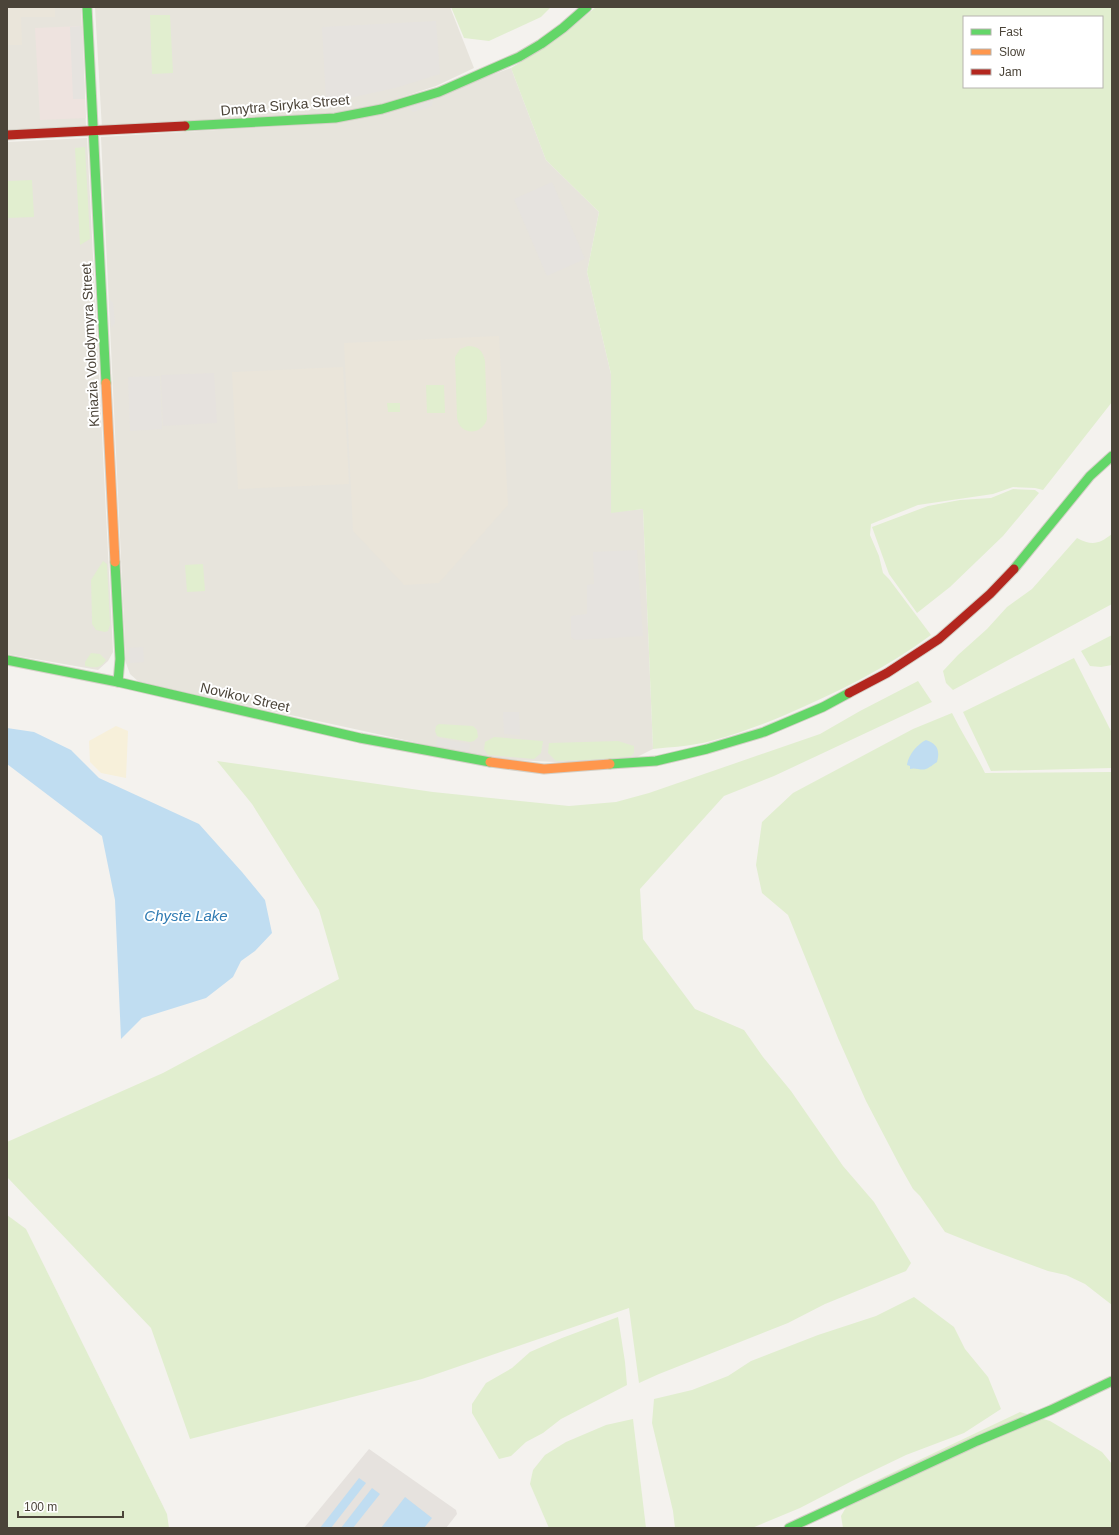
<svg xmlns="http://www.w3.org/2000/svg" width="1119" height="1535" viewBox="0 0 1119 1535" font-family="Helvetica,sans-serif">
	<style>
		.residential { fill: #e7e4dc }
		.industrial { fill: #e6e2de }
		.education { fill: #eae5da }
		.medical { fill: #eee3df }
		.green { fill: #e1eecf; fill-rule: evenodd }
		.sand { fill: #f7f0da }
		.parking { fill: #e6e3df }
		.water { fill: #c0ddf1 }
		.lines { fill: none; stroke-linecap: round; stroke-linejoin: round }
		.fast-casing { stroke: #d3cfc5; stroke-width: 11 }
		.slow-casing { stroke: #d3cfc5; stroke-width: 11 }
		.jam-casing { stroke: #d3cfc5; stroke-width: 11 }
		.fast { stroke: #63d668; stroke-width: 9 }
		.slow { stroke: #ff974d; stroke-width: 9 }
		.jam { stroke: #b3261e; stroke-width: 9 }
		.labels { text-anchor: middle; stroke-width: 4; stroke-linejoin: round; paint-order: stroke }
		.street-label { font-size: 14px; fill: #4b4439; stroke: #fff }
		.water-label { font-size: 15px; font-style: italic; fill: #2e7ab2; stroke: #fff }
	</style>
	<rect width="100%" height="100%" fill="#f4f2ee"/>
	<!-- residential -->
	<g class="residential">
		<path d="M7,7H81L86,127L7,130Z"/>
		<path d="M95,7H450L474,68L436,86L381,104L336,113L102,129Z"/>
		<path d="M511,68L546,160L599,212L587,272L611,374V512L643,509L653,749L637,757L574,763L516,760L481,756L423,744L139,682L130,674L126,663L101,137L337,123L486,77Z"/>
		<path d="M87,138L113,652L108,661L98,670L7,654V142Z"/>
	</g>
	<!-- industrial -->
	<g class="industrial">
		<path d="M214,373L217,423L163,426L161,375Z"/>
		<path d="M369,1449L456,1510L457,1514L446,1528H304Z"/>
	</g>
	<!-- education -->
	<g class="education">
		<path d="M7,7H55V17H21L22,45H7Z"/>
		<path d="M499,336L508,505L439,583L404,585L353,531L344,343Z"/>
		<path d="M343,367L349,484L238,489L232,372Z"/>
	</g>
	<!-- medical -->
	<path class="medical" d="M82,26L86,118L40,120L35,28Z"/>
	<!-- green -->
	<g class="green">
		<path d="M451,7H551L541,17L489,41L464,38Z"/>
		<path d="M596,7H1112V402L1043,490L1035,488L1013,487L993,494L918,505L871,524L870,535L879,556L883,573L889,579L931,635C887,668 836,693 785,715C761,725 736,734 711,741C692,746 672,747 653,749L643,509L611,513V374L587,272L599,212L546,160L511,68C541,50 569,31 596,7ZM964,17H1102V87H964Z"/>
		<path d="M150,15H170L173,73L152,74Z"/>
		<path d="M85,147L90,239L80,245L75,148Z"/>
		<path d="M32,180L34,217L7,218V181Z"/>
		<path d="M468,346C478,346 483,351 485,361L487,419C482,436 459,436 457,417L455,357L460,349Z"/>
		<path d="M426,385H444L445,413H427Z"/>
		<path d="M387,403H400V412H388Z"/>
		<path d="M1013,489L1035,490L1039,493L1003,536L950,587L917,613L889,574L872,527L928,506L960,500L991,498Z"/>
		<path d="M1112,534V604L953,690L946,683L943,671L958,655L987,629L1007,607L1032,589L1077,538C1092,546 1099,544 1112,534Z"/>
		<path d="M103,561L107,564L110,625L108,631L105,632L96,630L92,624V619L91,580Z"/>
		<path d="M203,564L205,591L187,592L185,565Z"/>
		<path d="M1112,635V665L1101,667L1090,666L1081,651Z"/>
		<path d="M91,653L100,654L106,660C100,669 95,668 85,666V662Z"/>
		<path d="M1074,658L1112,733V768L991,771L963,712Z"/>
		<path d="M918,681L932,702L774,776L724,796L640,889L643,939L695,1009L744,1030L763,1057L791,1091L843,1166L874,1202L911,1263L906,1271L825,1304L788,1323L659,1374L639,1383L629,1308L422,1379L190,1439L151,1328L7,1177V1142L163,1073L339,979L319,910L252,804L217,761L433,792L569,806L616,802L649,793L820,734L860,711Z"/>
		<path d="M952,713C962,734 975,752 985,773L1112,772V1305L1085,1284L1066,1275L1048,1271L980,1246L945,1232L920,1196L913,1189L900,1166L866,1101L838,1038L788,915L762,893L756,865L762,822L793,793L913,729Z"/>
		<path d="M439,724L473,726L477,730L478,737L474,741L470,742L440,737L437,736L435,731L436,726Z"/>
		<path d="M494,737L543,741L541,753L534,759L488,755L484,749L485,742Z"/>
		<path d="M618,741L634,746V753L631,756L609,759L556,761L548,753L549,743Z"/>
		<path d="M7,1215L26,1229L167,1514L169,1528H7Z"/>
		<path d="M914,1297L954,1327L965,1349L988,1377L1001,1409L964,1433L906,1455L852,1481L800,1508L752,1528H675L673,1511L652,1423L654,1399L692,1390L728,1376L751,1361L818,1335L876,1316Z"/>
		<path d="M618,1317L625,1362L627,1385L561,1419L543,1433L526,1442L511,1456L499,1459L472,1413V1404L486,1383L512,1368L530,1352L562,1338Z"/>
		<path d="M1020,1412L1050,1421L1102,1452L1112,1464V1528H843L841,1516L856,1490Z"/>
		<path d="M633,1419L646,1528H549L530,1484L533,1470L545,1455L566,1442L606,1425Z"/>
	</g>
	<!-- sand -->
	<path class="sand" d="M116,726L128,731L126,778L101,773L90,762L89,741Z"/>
	<!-- parking -->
	<g class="parking">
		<path d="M436,21L440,74L395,88L354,97L326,102L322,27Z"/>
		<path d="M82,26L85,99H73L70,27Z"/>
		<path d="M433,99L432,106L413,112L408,107Z"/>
		<path d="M552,182L585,259L547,276L514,199Z"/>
		<path d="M109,299L113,303L115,323L111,328Z"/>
		<path d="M160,376L162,429L130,431L128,377Z"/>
		<path d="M637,550L643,636L575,640L571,637V616L587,614V585L594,584L593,552Z"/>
		<path d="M143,647L144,662L130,663L129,648Z"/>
		<path d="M207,683L237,691L234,701L204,693Z"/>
		<path d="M503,712H519L520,735L504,734Z"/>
		<path d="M437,738L470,744L469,751L436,746Z"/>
	</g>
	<!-- water -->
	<g class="water">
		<path d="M7,728L34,732L71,750L99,778L199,824L242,872L265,900L272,933L255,951L241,961L233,977L206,998L142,1018L121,1039L115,900L102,836L7,764Z"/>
		<path d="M926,740C938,744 940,751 937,762C934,764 929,768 926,769C920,771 916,767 910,769V766L907,765C908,756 917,744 926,740Z"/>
		<path d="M359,1478L366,1483L331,1528H320Z"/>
		<path d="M372,1488L380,1494L353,1528H341Z"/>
		<path d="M405,1497L432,1518L424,1528H381Z"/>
	</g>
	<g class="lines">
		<!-- fast casing -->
		<g class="fast-casing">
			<g id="fast">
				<path d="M87,7L106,383"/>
				<path d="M185,126L335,118L382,109L439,92L519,57L541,44L563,28L587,7"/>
				<path d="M115,562L120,659L118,682"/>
				<path d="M1014,569L1090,476L1112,456"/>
				<path d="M7,660L118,682L360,738L490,762"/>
				<path d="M610,764L656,761L707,749L764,732L823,707L849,693"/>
				<path d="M789,1528L977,1441L1051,1410L1112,1381"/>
			</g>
		</g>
		<!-- slow casing -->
		<g class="slow-casing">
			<g id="slow">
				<path d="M106,383L115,562"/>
				<path d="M490,762L544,769L610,764"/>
			</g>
		</g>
		<!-- jam casing -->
		<g class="jam-casing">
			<g id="jam">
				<path d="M7,135L185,126"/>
				<path d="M849,693L887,673L939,639L990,594L1014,569"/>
			</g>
		</g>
		<!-- fast -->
		<use href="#fast" class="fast"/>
		<!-- slow -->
		<use href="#slow" class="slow"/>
		<!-- jam -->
		<use href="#jam" class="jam"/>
	</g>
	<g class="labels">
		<!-- street labels -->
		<g class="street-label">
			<text transform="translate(285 105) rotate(-5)" y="5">Dmytra Siryka Street</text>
			<text transform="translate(90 345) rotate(-93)" y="5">Kniazia Volodymyra Street</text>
			<text transform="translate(245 697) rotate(13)" y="5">Novikov Street</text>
		</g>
		<!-- water labels -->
		<g class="water-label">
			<text x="186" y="921">Chyste Lake</text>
		</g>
	</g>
	<!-- border -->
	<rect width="1119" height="1535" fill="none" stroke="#4b4439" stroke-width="16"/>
	<!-- legend -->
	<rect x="963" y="16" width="140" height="72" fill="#ffffff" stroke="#b7b4b0"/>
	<rect x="971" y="29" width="20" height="6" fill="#63d668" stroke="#b7b4b0"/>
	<text x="999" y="36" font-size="12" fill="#4b4439">Fast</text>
	<rect x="971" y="49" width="20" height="6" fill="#ff974d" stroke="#b7b4b0"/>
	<text x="999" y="56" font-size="12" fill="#4b4439">Slow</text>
	<rect x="971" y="69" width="20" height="6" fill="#b3261e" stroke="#b7b4b0"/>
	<text x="999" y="76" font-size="12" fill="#4b4439">Jam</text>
	<!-- scale -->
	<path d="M18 1511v6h105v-6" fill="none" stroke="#4b4439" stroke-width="2"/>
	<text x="24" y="1511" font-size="12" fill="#4b4439" stroke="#ffffff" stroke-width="3" paint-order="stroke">100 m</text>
</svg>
